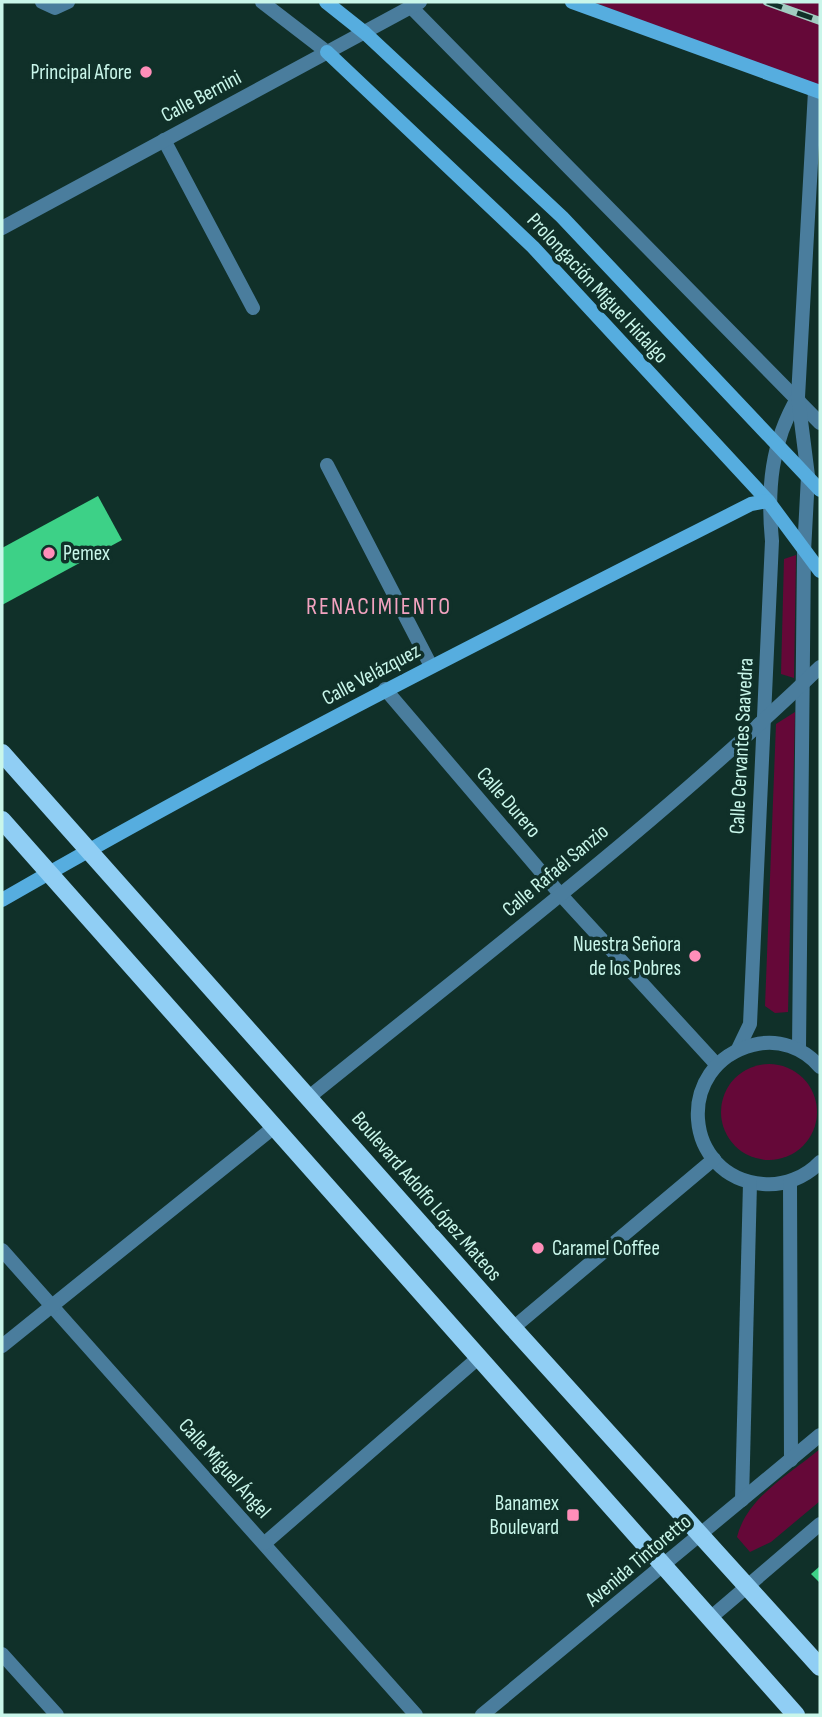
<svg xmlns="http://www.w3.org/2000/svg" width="822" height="1717" viewBox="0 0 822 1717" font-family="'Sofia Sans Condensed',sans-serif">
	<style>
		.green { fill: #650838 }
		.building { fill: #3dd187 }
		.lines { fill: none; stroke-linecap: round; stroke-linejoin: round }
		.street { stroke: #4a7d9d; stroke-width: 14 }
		.secondary { stroke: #56addf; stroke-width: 14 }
		.primary { stroke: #90cef4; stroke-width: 18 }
		.rail-casing { stroke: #a2ccc1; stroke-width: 8 }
		.rail { stroke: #103029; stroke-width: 5; stroke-dasharray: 16; stroke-linecap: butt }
		.poi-dot { fill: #ff8eb9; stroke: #103029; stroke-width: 2.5 }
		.labels { text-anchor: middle; stroke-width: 7; stroke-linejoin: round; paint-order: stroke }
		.poi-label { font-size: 21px; fill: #c9f6ea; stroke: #103029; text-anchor: end }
		.street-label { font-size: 21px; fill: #c9f6ea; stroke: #103029 }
		.quarter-label { font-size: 24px; letter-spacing: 2px; fill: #f3a3c0; stroke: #103029 }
	</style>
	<rect width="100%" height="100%" fill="#103029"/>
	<!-- green -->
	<g class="green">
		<path d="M593,2H820V88Z"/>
		<path d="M796,555L794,678L781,674L784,559Z"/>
		<path d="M795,712L788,1012L775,1013L765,1006L776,724Z"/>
		<circle cx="769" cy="1112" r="48"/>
		<path d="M820,1449V1501L771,1542L750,1552L737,1537C747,1497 790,1474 820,1449Z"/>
	</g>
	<!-- building -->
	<g class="building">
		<path d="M98,496L122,540L2,605V548Z"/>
		<path d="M820,1566V1583L811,1574Z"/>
	</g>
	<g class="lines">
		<!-- street -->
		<g class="street">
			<path d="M42,2L55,8L68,2"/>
			<path d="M262,2L327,52"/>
			<path d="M411,7L820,423"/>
			<path d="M164,140L253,308"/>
			<path d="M2,228L420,2"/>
			<path d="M327,465L431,666"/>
			<path d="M385,689L560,894L716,1064"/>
			<path d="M738,1049L750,1024L772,541C767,490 771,442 798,397"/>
			<path d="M799,1049L804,552L808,476L798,397L815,91"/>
			<path d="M820,1067C804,1048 778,1038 753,1045C674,1065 682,1177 763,1184C784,1186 806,1177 820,1162"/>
			<path d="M309,1097C482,957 661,821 820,667"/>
			<path d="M790,1182L791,1460"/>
			<path d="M2,1250L416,1715"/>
			<path d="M513,1328L714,1159"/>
			<path d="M2,1346L273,1128"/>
			<path d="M742,1500L750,1183"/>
			<path d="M265,1543L477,1359"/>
			<path d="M709,1619L820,1524"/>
			<path d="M2,1654L57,1715"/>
			<path d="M482,1715L820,1435"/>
		</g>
		<!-- secondary -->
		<g class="secondary">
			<path d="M326,2L365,33L562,217L820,490"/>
			<path d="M572,2L820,92"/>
			<path d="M327,52L533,247L768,501L820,571"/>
			<path d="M2,900C247,758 499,632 751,504L768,501"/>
		</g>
		<!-- primary -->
		<g class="primary">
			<path d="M2,753L513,1328L820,1667"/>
			<path d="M2,820L796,1715"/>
		</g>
		<!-- rail casing -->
		<g class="rail-casing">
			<path id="rail" d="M767,2L820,21"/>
		</g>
		<!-- rail -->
		<use href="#rail" class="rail"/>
	</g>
	<!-- markers -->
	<g class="poi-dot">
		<circle cx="146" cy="72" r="7"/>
		<circle cx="49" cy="553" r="7"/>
		<circle cx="695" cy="956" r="7"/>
		<circle cx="538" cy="1248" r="7"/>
		<rect x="566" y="1508" width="14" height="14" rx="3.5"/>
	</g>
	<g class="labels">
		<!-- poi labels -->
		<g class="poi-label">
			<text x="132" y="79">Principal Afore</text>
			<text x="63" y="560" text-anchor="start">Pemex</text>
			<text x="681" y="951">Nuestra Señora<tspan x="681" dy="24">de los Pobres</tspan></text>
			<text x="552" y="1255" text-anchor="start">Caramel Coffee</text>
			<text x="559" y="1510">Banamex<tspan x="559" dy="24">Boulevard</tspan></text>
		</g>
		<!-- street labels -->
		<g class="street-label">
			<text transform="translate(201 96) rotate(-28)" y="7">Calle Bernini</text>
			<text transform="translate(598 288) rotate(47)" y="7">Prolongación Miguel Hidalgo</text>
			<text transform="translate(371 674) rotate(-28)" y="7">Calle Velázquez</text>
			<text transform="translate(741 746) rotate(-87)" y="7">Calle Cervantes Saavedra</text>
			<text transform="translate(509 802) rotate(49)" y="7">Calle Durero</text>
			<text transform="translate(555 870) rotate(-40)" y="7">Calle Rafaél Sanzio</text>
			<text transform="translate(427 1196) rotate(49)" y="7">Boulevard Adolfo López Mateos</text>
			<text transform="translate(225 1468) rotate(48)" y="7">Calle Miguel Ángel</text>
			<text transform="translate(638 1560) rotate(-40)" y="7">Avenida Tintoretto</text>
		</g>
		<!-- quarter labels -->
		<g class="quarter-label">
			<text x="379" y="614">RENACIMIENTO</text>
		</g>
	</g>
	<!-- border -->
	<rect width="822" height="1717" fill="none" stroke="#c9f6ea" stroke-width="7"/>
</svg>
